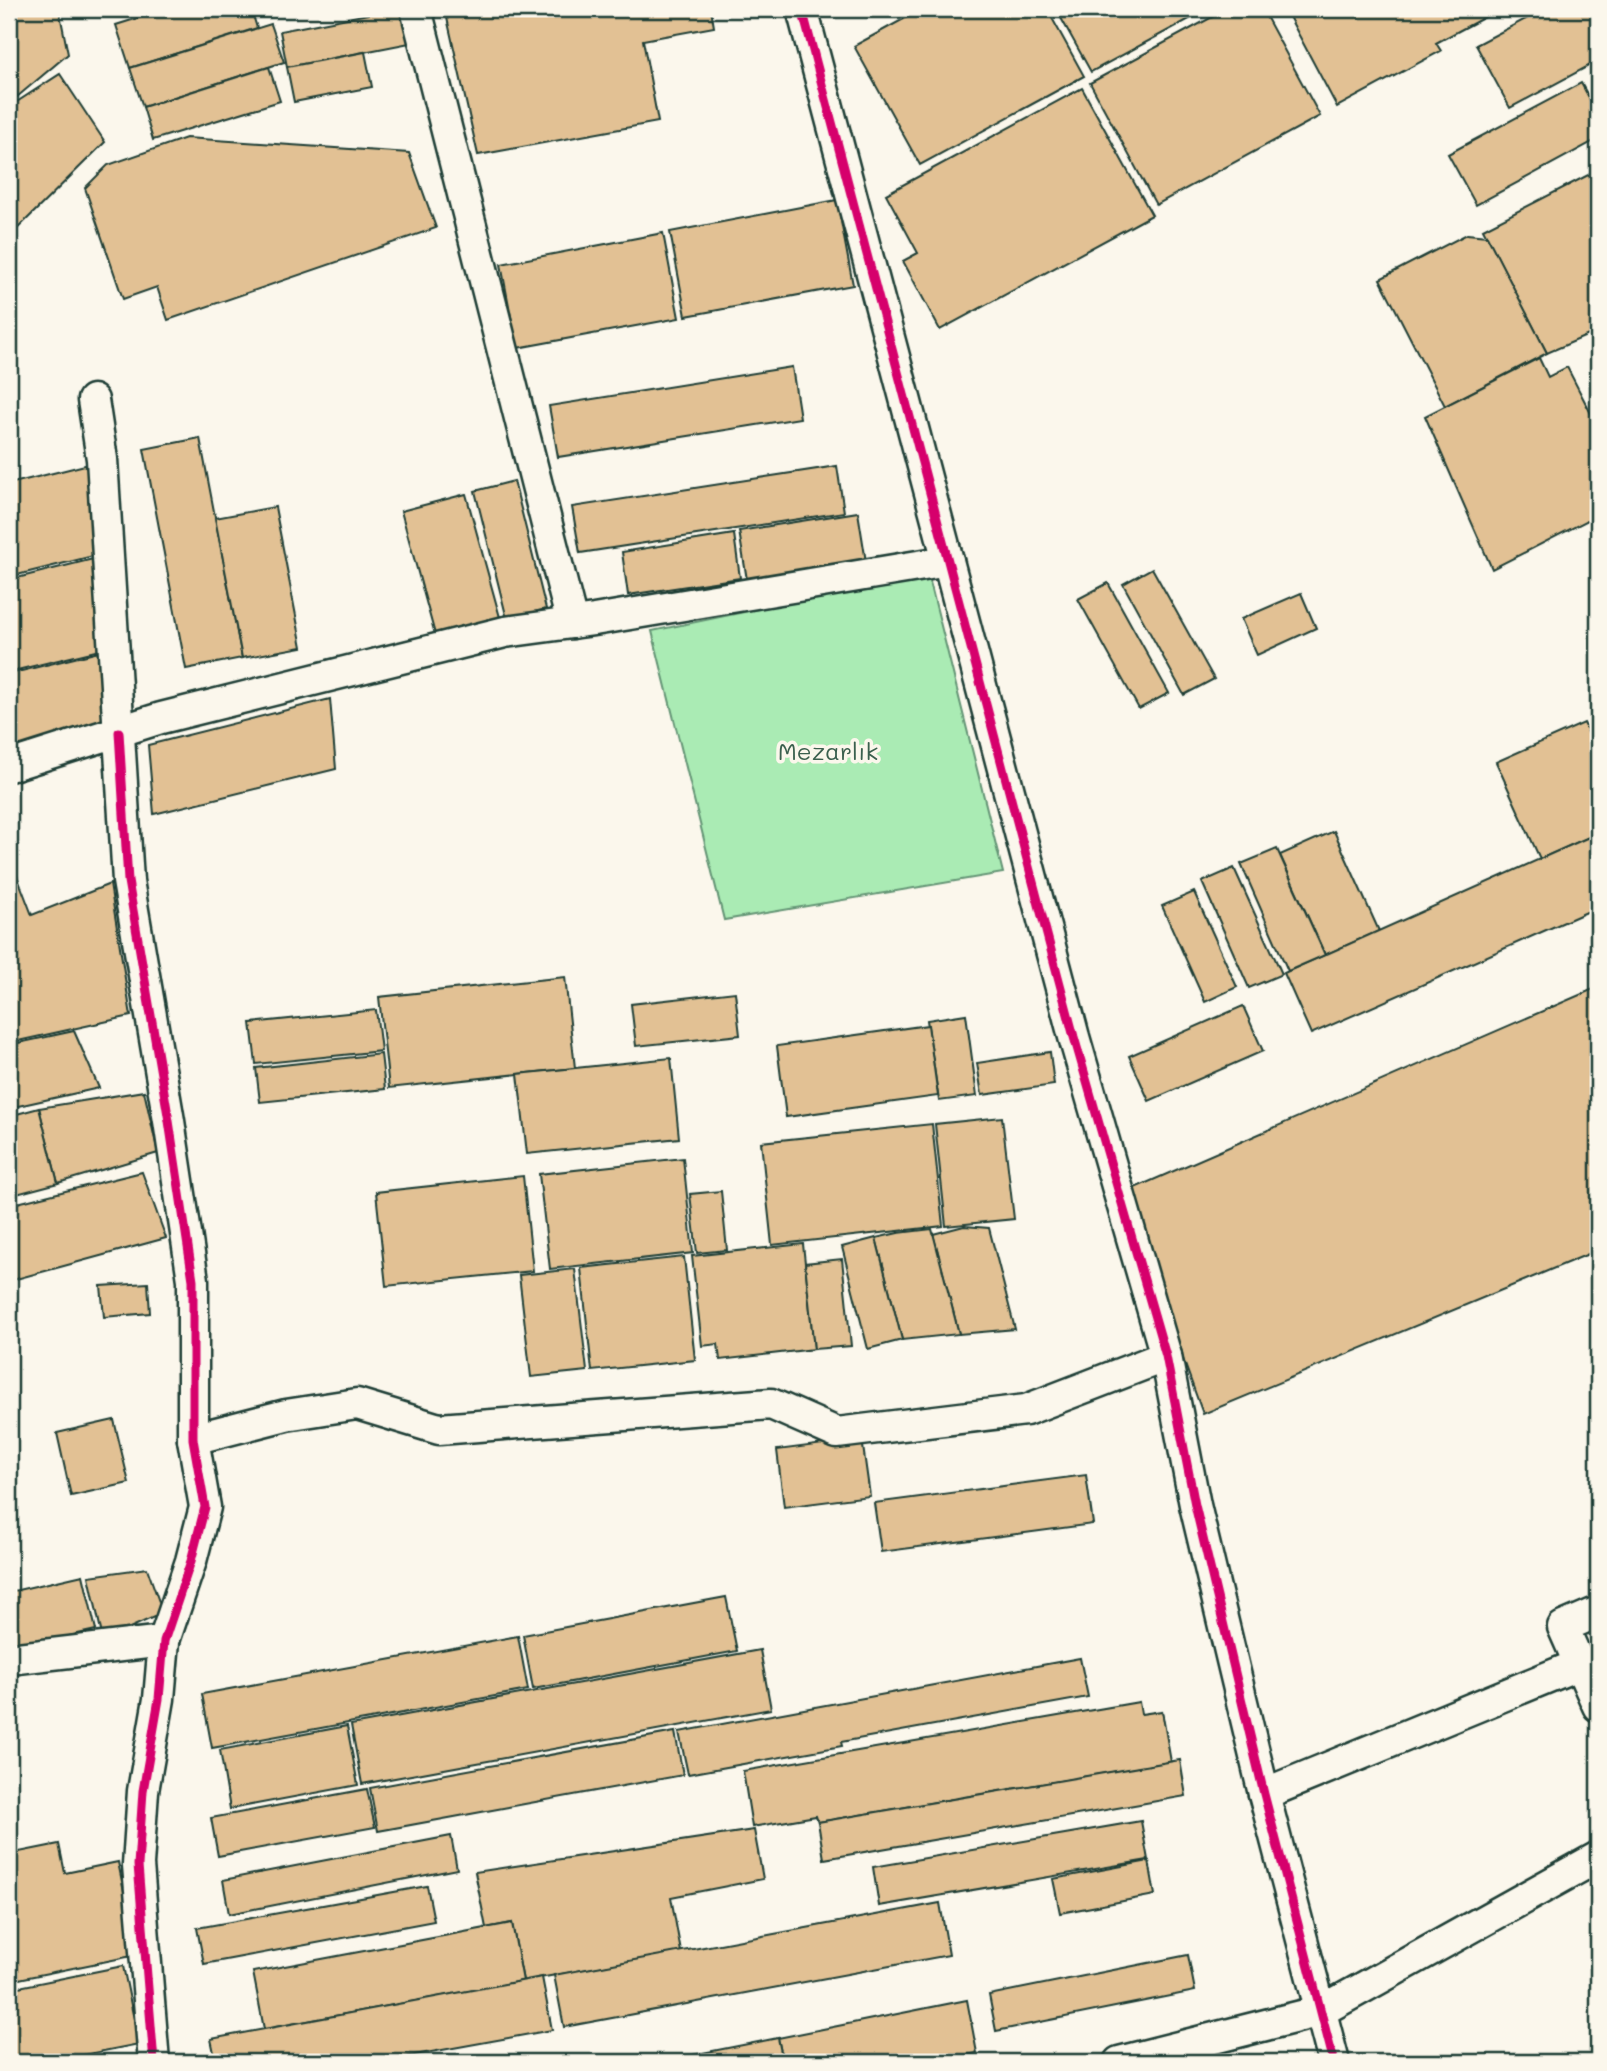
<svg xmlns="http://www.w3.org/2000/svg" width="1607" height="2071" viewBox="0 0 1607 2071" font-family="Mali,sans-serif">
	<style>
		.green { fill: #aaebb4; stroke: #649474; stroke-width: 2 }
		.building { fill: #e2c194; stroke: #1f3d34; stroke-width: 2 }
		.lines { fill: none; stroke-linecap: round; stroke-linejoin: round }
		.minor-casing { stroke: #1f3d34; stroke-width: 35 }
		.minor { stroke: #fbf7ec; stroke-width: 30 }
		.cycleway-casing { stroke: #fbf7ec; stroke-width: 13 }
		.cycleway { stroke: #d6006c; stroke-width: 9 }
		.labels { text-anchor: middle; stroke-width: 7; stroke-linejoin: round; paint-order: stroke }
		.park-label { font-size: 24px; fill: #3b604e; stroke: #fbf7ec }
	</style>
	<rect width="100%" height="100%" fill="#fbf7ec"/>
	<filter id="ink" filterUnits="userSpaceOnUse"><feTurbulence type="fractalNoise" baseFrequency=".0143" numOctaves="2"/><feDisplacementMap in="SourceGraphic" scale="14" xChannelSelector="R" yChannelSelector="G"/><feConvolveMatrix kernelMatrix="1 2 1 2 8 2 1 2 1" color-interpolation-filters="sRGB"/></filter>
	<g filter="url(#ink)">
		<!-- green -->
		<path class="green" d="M928,574L1003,873L724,920L652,631Z"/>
		<!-- building -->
		<g class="building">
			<path d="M9,9H59L68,54L17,97L9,56Z"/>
			<path d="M167,9H251L257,28L130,68L116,25Z"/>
			<path d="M394,9H414L420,41L287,67L280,31Z"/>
			<path d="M445,9H711L714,27L643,40L658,122L478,155Z"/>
			<path d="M922,9H1047L1084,76L920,165L854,46Z"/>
			<path d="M1056,9H1208L1091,72Z"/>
			<path d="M1227,9H1262L1320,116L1156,205L1090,83Z"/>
			<path d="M1285,9H1500L1436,43L1441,51L1337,107Z"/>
			<path d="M1545,9H1598V61L1510,108L1476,45Z"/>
			<path d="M271,24L284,62L143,107L130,68Z"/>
			<path d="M365,52L372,87L294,102L287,67Z"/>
			<path d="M269,67L280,101L153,140L143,107Z"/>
			<path d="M60,74L105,142L9,237V107Z"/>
			<path d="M1581,83L1598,114V139L1476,205L1448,154Z"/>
			<path d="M1082,88L1152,215L940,330L903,261L918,253L886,194Z"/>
			<path d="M186,138L409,153L436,228L168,320L157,287L123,299L85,188L108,165Z"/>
			<path d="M1598,170V331L1547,353L1483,229Z"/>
			<path d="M837,200L853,285L686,316L670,232Z"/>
			<path d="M663,233L679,318L517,348L501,264Z"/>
			<path d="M1467,234L1487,236L1547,353L1445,406L1380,279Z"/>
			<path d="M1539,358L1548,377L1567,367L1598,427V515L1492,569L1425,416Z"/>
			<path d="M792,367L800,418L558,457L549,406Z"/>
			<path d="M200,438L242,658L186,669L144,449Z"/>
			<path d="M97,462L105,553L9,577V484Z"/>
			<path d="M837,466L844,512L580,553L572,507Z"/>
			<path d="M514,481L546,609L507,619L475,491Z"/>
			<path d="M466,494L501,621L436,638L401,511Z"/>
			<path d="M275,507L302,647L242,658L215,518Z"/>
			<path d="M858,512L867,568L748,586L739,531Z"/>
			<path d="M734,534L740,578L628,595L622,552Z"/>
			<path d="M105,556L112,647L9,672V580Z"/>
			<path d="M1152,568L1214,679L1184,695L1123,584Z"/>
			<path d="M1108,583L1169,693L1139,709L1078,599Z"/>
			<path d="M1301,593L1316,628L1257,655L1241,619Z"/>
			<path d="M107,650L113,719L9,754V674Z"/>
			<path d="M330,699L336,769L154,814L148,745Z"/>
			<path d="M1584,723L1598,754V833L1540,859L1496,762Z"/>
			<path d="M1334,831L1379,931L1325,955L1280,855Z"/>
			<path d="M1598,833V907L1311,1034L1284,973Z"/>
			<path d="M1277,849L1325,955L1288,971L1241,864Z"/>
			<path d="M9,855L32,915L110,884L131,1016L9,1043Z"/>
			<path d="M1234,868L1282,974L1249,988L1202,882Z"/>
			<path d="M1194,892L1237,987L1205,1002L1162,906Z"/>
			<path d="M565,977L575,1068L389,1088L379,997Z"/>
			<path d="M1598,987V1250L1203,1414L1123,1193Z"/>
			<path d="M735,992L740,1035L636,1046L631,1004Z"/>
			<path d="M1243,1006L1263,1051L1149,1101L1129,1056Z"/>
			<path d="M376,1010L381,1051L256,1064L251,1023Z"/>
			<path d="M966,1014L977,1096L939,1101L927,1020Z"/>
			<path d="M928,1025L938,1096L786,1117L777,1046Z"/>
			<path d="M74,1031L99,1088L9,1108V1045Z"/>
			<path d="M1050,1052L1054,1085L982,1095L977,1063Z"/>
			<path d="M381,1054L385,1089L260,1102L256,1068Z"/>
			<path d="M671,1058L679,1138L527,1154L518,1074Z"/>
			<path d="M144,1091L158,1153L58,1183L39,1108Z"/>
			<path d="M39,1108L58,1183L9,1196V1116Z"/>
			<path d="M1002,1117L1014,1219L946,1226L935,1124Z"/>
			<path d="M932,1124L943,1226L772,1245L761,1142Z"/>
			<path d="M683,1158L693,1253L550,1269L539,1174Z"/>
			<path d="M142,1172L166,1238L9,1281V1205Z"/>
			<path d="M523,1176L533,1271L386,1286L376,1192Z"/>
			<path d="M721,1191L727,1250L697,1253L690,1194Z"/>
			<path d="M964,1226L989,1228L1015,1329L959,1334L933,1234Z"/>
			<path d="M932,1229L959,1334L902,1340L876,1238L898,1233Z"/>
			<path d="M876,1238L902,1340L868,1349L842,1247Z"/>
			<path d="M803,1244L814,1349L720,1360L718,1344L702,1346L692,1256Z"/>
			<path d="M684,1257L695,1360L592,1371L581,1268Z"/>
			<path d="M842,1259L851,1346L814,1349L805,1263Z"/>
			<path d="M575,1269L587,1371L531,1377L519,1275Z"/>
			<path d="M148,1283L150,1313L104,1317L101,1286Z"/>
			<path d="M114,1420L129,1483L71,1496L57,1433Z"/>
			<path d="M862,1439L870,1496L784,1507L777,1450Z"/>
			<path d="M1086,1475L1093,1524L881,1552L874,1503Z"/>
			<path d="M147,1568L163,1613L103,1640L89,1576Z"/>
			<path d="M83,1575L96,1630L9,1649V1592Z"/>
			<path d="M726,1597L737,1651L533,1689L523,1635Z"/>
			<path d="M518,1636L528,1690L212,1748L202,1694Z"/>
			<path d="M760,1650L771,1709L362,1784L351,1725Z"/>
			<path d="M1080,1658L1088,1697L841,1742L842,1746L688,1774L679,1732Z"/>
			<path d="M1139,1702L1141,1714L1162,1711L1171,1762L818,1822L816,1816L752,1827L743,1771Z"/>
			<path d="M347,1726L358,1785L230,1809L220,1750Z"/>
			<path d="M675,1732L683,1775L378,1831L370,1788Z"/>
			<path d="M1180,1760L1186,1796L824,1859L818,1822Z"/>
			<path d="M367,1789L375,1827L218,1856L211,1818Z"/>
			<path d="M1141,1821L1148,1860L879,1906L873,1867Z"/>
			<path d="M754,1830L763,1879L671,1897L681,1952L523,1981L512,1923L486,1928L475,1872Z"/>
			<path d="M451,1836L457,1869L229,1914L223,1880Z"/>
			<path d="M59,1844L65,1873L118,1862L137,1955L9,1981V1854Z"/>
			<path d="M1149,1861L1155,1895L1060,1913L1053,1879Z"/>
			<path d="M427,1886L434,1921L204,1964L197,1928Z"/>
			<path d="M940,1903L949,1955L564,2027L554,1975Z"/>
			<path d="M512,1923L523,1981L264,2029L253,1972Z"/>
			<path d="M1188,1955L1195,1991L996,2031L989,1995Z"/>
			<path d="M123,1966L139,2044L48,2062H10L9,1989Z"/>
			<path d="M542,1977L552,2030L376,2062H216L211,2039Z"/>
			<path d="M967,2000L977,2053L930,2062H783L778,2038Z"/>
			<path d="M778,2038L783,2062H657Z"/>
		</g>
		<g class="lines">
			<!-- minor casing -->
			<g class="minor-casing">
				<g id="minor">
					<path d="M416,9L572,623"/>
					<path d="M802,9L1074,1037L1166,1356L1195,1505L1264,1794L1334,2062"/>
					<path d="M93,400L102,459L128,881L169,1121L193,1280V1439L205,1507L191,1561L164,1641L159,1699L143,1791L138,1865L154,2062"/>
					<path d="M9,766L161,718L505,632L594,620L948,561"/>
					<path d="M193,1439L286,1415L357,1404L439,1429L771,1404L837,1433L1026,1410L1166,1356"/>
					<path d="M1598,1612L1563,1627L1598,1706"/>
					<path d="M9,1659L164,1641"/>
					<path d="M1264,1794L1580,1664"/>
					<path d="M1119,2062L1321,2011L1598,1857"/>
				</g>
			</g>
			<!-- minor -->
			<use href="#minor" class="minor"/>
			<!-- cycleway casing -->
			<g class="cycleway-casing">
				<g id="cycleway">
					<path d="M802,9L1074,1037L1166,1356L1195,1505L1264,1794L1334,2062"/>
					<path d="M119,732L128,881L169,1121L193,1280V1439L205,1507L191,1561L164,1641L159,1699L143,1791L138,1865L154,2062"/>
				</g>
			</g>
			<!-- cycleway -->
			<use href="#cycleway" class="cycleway"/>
		</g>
	</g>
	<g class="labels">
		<!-- park labels -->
		<g class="park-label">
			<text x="828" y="760">Mezarlık</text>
		</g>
	</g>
	<!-- margin -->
	<rect width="1607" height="2071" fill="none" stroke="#fbf7ec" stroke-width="35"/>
	<rect x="18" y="18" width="1572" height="2036" fill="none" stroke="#1f3d34" stroke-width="2.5" filter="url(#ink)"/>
</svg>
